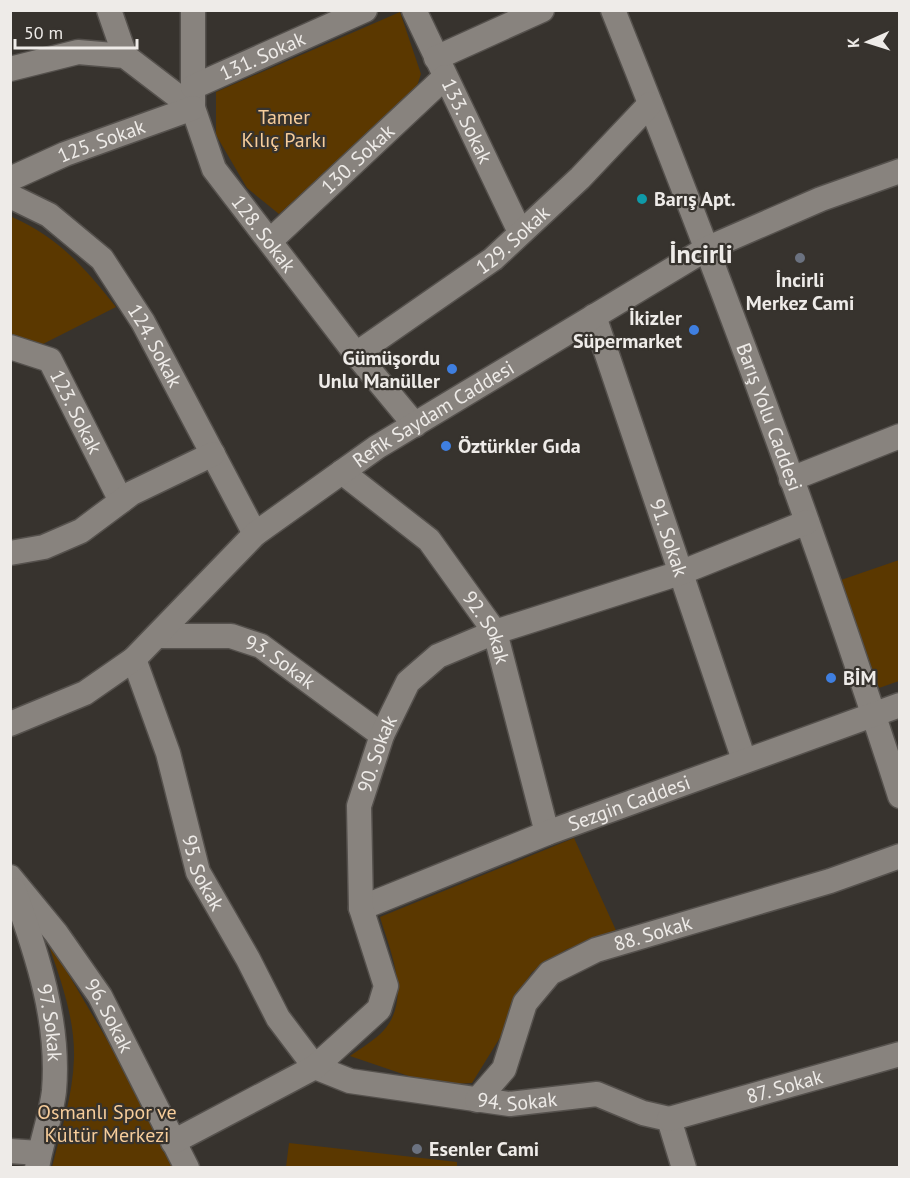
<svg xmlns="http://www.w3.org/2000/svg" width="910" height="1178" viewBox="0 0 910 1178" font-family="'PT Sans',sans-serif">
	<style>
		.green { fill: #5b3800 }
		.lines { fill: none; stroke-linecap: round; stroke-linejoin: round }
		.minor-casing { stroke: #55514d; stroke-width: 27 }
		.minor { stroke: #88837e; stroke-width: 24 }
		.culture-dot { fill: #0f9aa8; stroke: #37332e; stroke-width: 2 }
		.worship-dot { fill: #6b7280; stroke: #37332e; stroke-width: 2 }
		.shop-dot { fill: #3f7fe0; stroke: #37332e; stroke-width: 2 }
		.labels { text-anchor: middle; stroke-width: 4.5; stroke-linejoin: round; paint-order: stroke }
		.street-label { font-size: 20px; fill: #eeebe8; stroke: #37332e }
		.park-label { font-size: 20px; fill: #f7cd9b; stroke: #37332e }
		.poi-label { font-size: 20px; font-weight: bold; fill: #eeebe8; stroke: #37332e; text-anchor: start }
		.district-label { font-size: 26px; font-weight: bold; fill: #eeebe8; stroke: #37332e }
	</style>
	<rect width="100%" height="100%" fill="#37332e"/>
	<!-- green -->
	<g class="green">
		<path d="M400,12L421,74L414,95L279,214L247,188L216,135V92Z"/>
		<path d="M12,217C58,237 85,268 116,307L41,345L11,334Z"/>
		<path d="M899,560V681L879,688L841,580Z"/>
		<path d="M574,838L619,937L567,949L532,972L515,999L501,1036L472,1083L435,1085L350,1056C361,1048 375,1040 384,1030C412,998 390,951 380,917Z"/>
		<path d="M53,948L156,1123L176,1167H52C61,1131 73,1095 74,1058C75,1021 62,983 50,949Z"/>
		<path d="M289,1143L457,1162V1167H286Z"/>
	</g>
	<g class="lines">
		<!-- minor casing -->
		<g class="minor-casing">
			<g id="minor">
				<path d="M109,10L125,56"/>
				<path id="s1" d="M193,10V108L214,169L356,354L415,425"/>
				<path id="s2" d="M414,10L520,232"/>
				<path id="s3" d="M613,10C717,269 815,531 900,796"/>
				<path d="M436,58L542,10"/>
				<path d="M10,69L78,52L125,56L193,108"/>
				<path id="s4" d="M193,87L365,10"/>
				<path id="s5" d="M10,179L65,154L193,108"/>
				<path id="s6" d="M10,196L49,215L102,259L143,322L255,534"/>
				<path id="s7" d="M270,241L445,77"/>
				<path id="s8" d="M594,316L744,760"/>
				<path id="s9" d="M10,347L50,360L121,501"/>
				<path id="s10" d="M356,354L493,259L580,178L650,104"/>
				<path id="s11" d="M342,472L429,540L495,632L547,833"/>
				<path d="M791,479L900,436"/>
				<path d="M10,553L44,547L81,531L132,493L213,454"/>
				<path id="s12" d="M159,636H231L261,646L382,735"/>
				<path id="s13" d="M134,659L168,753L198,872L248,959L278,1018L315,1067L350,1081L510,1104L597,1094L643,1113L669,1119L684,1168"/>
				<path id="s14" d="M10,724L85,693L134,659L255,534L377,447L706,249L821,199L900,171"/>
				<path id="s15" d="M10,877L56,933L100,996L187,1168"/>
				<path id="s16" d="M14,890C37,954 60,1022 54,1091C51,1117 41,1142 37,1168"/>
				<path id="s17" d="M361,908L547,833L900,705"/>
				<path id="s18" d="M477,1100L504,1069L525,1003L550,973L596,950L830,881L900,856"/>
				<path id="s19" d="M669,1119L900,1054"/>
				<path id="s20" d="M173,1142L315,1067L379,1009L386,986L361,908L359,806L382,735L408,682L438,656L495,632L680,573L807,522"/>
				<path d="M10,1151L39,1153"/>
			</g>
		</g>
		<!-- minor -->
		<use href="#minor" class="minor"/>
	</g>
	<!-- markers -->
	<circle class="culture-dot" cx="642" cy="199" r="6"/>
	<g class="worship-dot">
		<circle cx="800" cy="258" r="6"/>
		<circle cx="417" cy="1149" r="6"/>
	</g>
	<g class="shop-dot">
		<circle cx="694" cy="330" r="6"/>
		<circle cx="452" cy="369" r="6"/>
		<circle cx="446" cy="446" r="6"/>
		<circle cx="831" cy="678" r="6"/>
	</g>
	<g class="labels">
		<!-- street labels -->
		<g class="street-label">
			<text dy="7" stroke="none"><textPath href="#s4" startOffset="76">131. Sokak</textPath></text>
			<text dy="7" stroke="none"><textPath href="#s2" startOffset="123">133. Sokak</textPath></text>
			<text dy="7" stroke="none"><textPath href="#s5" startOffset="99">125. Sokak</textPath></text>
			<text dy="7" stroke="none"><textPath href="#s7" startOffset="120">130. Sokak</textPath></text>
			<text dy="7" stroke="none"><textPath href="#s1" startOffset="244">128. Sokak</textPath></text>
			<text dy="7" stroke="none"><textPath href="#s10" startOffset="194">129. Sokak</textPath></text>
			<text dy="7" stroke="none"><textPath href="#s6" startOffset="214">124. Sokak</textPath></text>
			<text dy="7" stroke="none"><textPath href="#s9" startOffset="100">123. Sokak</textPath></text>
			<text dy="7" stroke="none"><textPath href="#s14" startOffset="530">Refik Saydam Caddesi</textPath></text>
			<text dy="7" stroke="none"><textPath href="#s3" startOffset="436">Barış Yolu Caddesi</textPath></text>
			<text dy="7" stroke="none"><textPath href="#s8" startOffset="234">91. Sokak</textPath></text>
			<text dy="7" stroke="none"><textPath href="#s11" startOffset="216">92. Sokak</textPath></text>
			<text dy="7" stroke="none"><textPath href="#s12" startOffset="128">93. Sokak</textPath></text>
			<text dy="7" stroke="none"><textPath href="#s20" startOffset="510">90. Sokak</textPath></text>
			<text dy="7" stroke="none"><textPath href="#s17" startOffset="288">Sezgin Caddesi</textPath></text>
			<text dy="7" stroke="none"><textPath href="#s13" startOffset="225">95. Sokak</textPath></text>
			<text dy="7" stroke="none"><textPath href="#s18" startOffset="260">88. Sokak</textPath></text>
			<text dy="7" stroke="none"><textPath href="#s15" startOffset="171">96. Sokak</textPath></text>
			<text dy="7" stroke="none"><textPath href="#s16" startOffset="138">97. Sokak</textPath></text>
			<text dy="7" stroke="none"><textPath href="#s19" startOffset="120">87. Sokak</textPath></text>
			<text dy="7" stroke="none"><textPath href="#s13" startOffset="657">94. Sokak</textPath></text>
		</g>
		<!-- park labels -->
		<g class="park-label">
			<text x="284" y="124">Tamer<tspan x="284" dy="23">Kılıç Parkı</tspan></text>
			<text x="107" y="1119">Osmanlı Spor ve<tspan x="107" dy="23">Kültür Merkezi</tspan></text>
		</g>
		<!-- poi labels -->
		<g class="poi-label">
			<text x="654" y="206">Barış Apt.</text>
			<text x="800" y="287" text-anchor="middle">İncirli<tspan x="800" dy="23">Merkez Cami</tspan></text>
			<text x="682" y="325" text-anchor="end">İkizler<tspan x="682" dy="23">Süpermarket</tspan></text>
			<text x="440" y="365" text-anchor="end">Gümüşordu<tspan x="440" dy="23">Unlu Manüller</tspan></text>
			<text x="458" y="453">Öztürkler Gıda</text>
			<text x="843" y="685">BİM</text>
			<text x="429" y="1156">Esenler Cami</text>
		</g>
		<!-- district labels -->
		<g class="district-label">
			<text x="701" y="263">İncirli</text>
		</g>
	</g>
	<!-- border -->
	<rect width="910" height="1178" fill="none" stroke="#eeebe8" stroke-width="24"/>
	<!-- north arrow -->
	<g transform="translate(868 42) rotate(267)" stroke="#37332e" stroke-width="4.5" paint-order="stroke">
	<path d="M0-4.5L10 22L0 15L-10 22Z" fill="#eeebe8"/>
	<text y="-9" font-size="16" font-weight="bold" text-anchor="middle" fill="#eeebe8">K</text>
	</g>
	<!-- scale -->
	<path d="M15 39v9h122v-9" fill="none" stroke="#eeebe8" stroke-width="3"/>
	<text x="24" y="39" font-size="18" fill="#eeebe8" stroke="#37332e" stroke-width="4.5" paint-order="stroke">50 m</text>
</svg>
